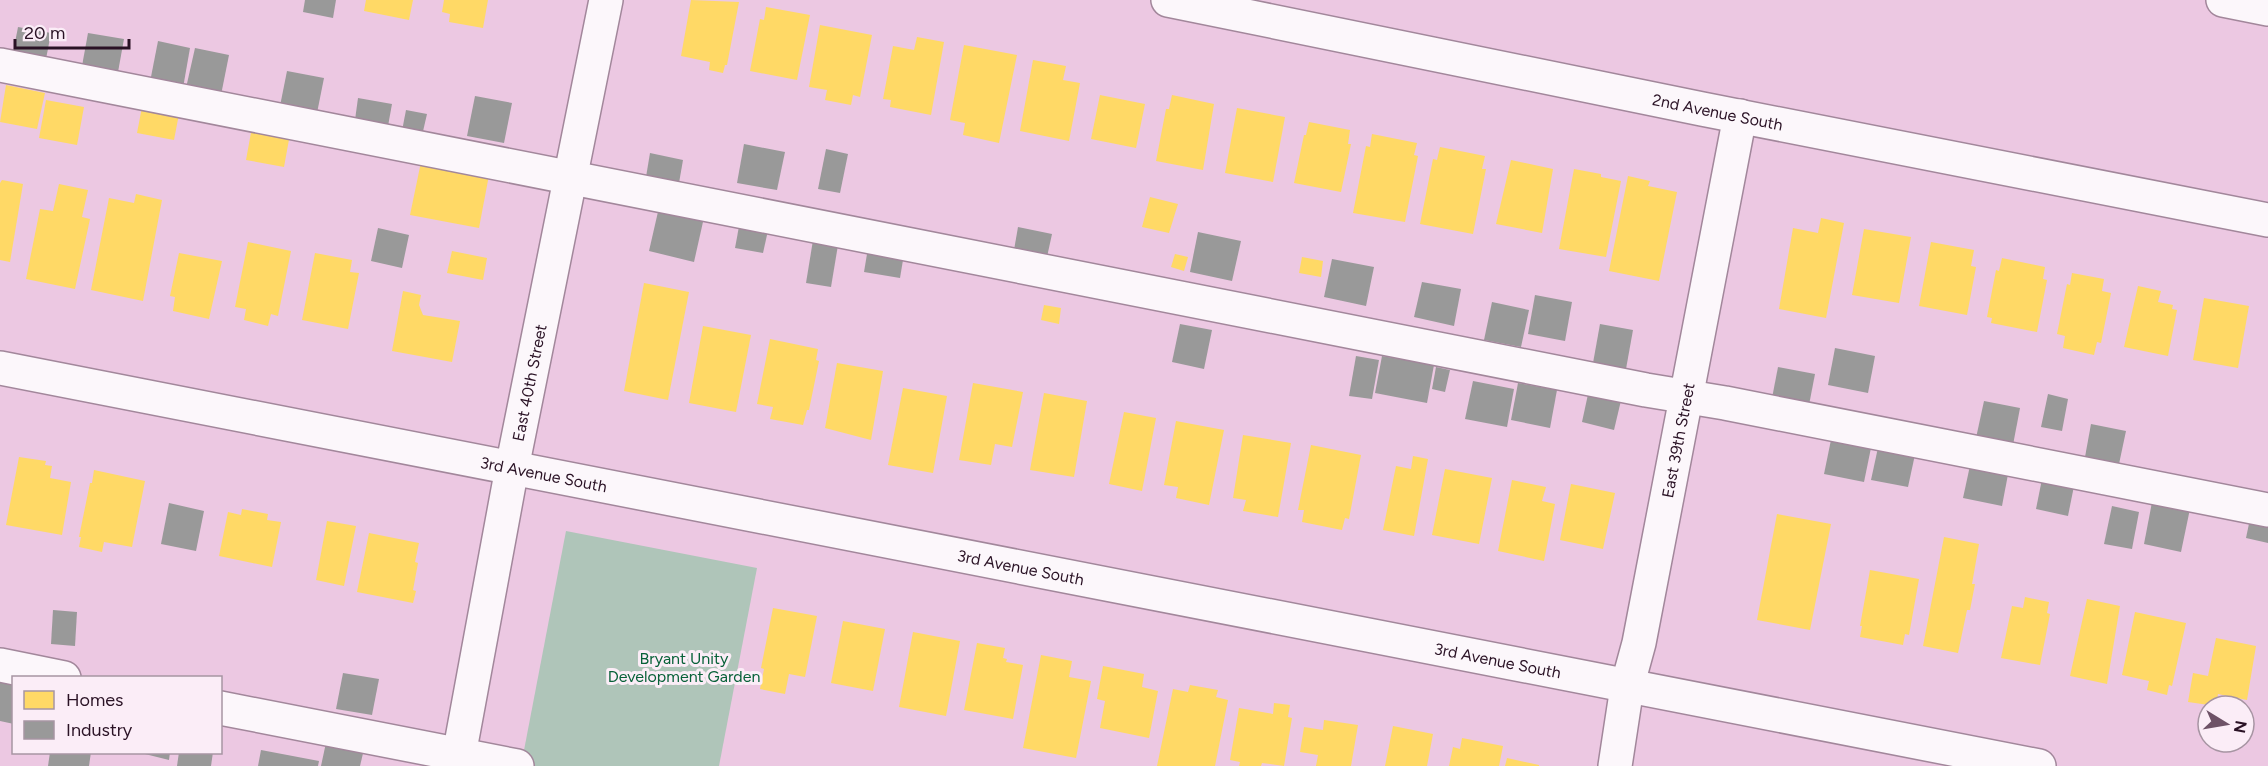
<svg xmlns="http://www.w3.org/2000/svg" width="2268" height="766" viewBox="0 0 2268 766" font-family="Figtree,sans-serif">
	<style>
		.green { fill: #afc5b9 }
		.homes { fill: #ffd966 }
		.industry { fill: #999 }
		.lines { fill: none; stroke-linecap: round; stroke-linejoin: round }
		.minor-casing { stroke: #a2879b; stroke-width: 36 }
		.highway-casing { stroke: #a2879b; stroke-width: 36 }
		.minor { stroke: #fcf7fb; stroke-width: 33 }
		.highway { stroke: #fcf7fb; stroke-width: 33 }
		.labels { text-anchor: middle; stroke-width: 6; stroke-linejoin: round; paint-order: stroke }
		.street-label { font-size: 16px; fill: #2a1225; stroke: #fbedf7 }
		.park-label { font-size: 16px; fill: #076138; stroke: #fbedf7 }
	</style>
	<rect width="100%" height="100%" fill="#ecc8e2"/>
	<!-- green -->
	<path class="green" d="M566,531L757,568L719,766H521Z"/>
	<!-- homes -->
	<g class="homes">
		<path d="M366,0H413L409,20L364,11Z"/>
		<path d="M444,0H488L483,28L449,22L450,14L442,12Z"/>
		<path d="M691,0L739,2L727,65H725L723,73L709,70L710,62L681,56Z"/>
		<path d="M766,7L810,15L797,80L750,71L760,19L764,20Z"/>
		<path d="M820,25L872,35L860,97L853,95L851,105L825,100L827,90L809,87Z"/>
		<path d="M917,37L944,42L931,115L890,107L891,100L883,99L893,46L914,50Z"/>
		<path d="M964,45L1017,55L999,143L963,135L965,123L950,120Z"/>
		<path d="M1033,60L1066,66L1063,80L1080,83L1069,141L1020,131Z"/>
		<path d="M6,85L45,93L37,129L0,122Z"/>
		<path d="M1100,95L1145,104L1136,148L1091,139Z"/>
		<path d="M1172,95L1214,104L1203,170L1156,161L1166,109H1169Z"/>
		<path d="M46,100L84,107L77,145L39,138Z"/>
		<path d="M142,107L179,114L174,140L137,133Z"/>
		<path d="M1237,108L1285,117L1273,182L1225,173Z"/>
		<path d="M1309,122L1350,130L1348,144H1351L1341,192L1294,183L1304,135H1306Z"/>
		<path d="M252,127L290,134L284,167L246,160Z"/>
		<path d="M1372,134L1417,143L1414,155L1418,156L1405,222L1353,213L1366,146L1370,147Z"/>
		<path d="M1440,147L1485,156L1482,169H1486L1473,234L1420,224L1433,159L1437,160Z"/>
		<path d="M1511,160L1553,169L1542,233L1496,224Z"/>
		<path d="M421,162L489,175L479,228L410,215Z"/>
		<path d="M1574,169L1601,174V177L1621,181L1606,257L1559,249Z"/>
		<path d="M1628,176L1650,181L1648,186L1677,192L1659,281L1609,271Z"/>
		<path d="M2,180L23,184L10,262L0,260V183Z"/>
		<path d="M59,184L88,190L82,217L90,219L75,289L26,279L40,209L53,211Z"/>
		<path d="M136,194L162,200L143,301L91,290L109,198L134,203Z"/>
		<path d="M1150,197L1178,204L1169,233L1142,227Z"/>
		<path d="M1821,218L1844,223L1826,318L1779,309L1793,228L1818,233Z"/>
		<path d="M1864,229L1911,237L1899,303L1852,295Z"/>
		<path d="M248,242L291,251L278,316L271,314L268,326L244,320L246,309L235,307Z"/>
		<path d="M1931,242L1974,250L1971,266L1976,267L1967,315L1919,306Z"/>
		<path d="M452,251L487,258L483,280L447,273Z"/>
		<path d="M179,253L222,261L209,319L173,311L175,297L170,296Z"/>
		<path d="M315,253L352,260L350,272L359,273L348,329L302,320Z"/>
		<path d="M1175,254L1188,257L1184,271L1171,267Z"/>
		<path d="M1302,257L1323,261L1321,277L1299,273Z"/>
		<path d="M2002,258L2045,267L2043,279L2047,280L2037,332L1991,323L1992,318L1987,317L1996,270L1999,271Z"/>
		<path d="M2072,273L2104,279L2102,291L2111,293L2101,343L2097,342L2094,355L2063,348L2065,336L2057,334L2067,284L2070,285Z"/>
		<path d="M644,283L689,292L668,400L624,391Z"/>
		<path d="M2138,286L2161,291L2158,302L2173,305L2172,309L2177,310L2168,356L2124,347Z"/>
		<path d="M403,291L421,295L419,305L423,315L460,321L452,362L392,351Z"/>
		<path d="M2204,298L2249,306L2238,368L2193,360Z"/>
		<path d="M1044,305L1061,308L1059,324L1041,320Z"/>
		<path d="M703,326L751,335L736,412L689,403Z"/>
		<path d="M770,339L818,349L816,360L819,361L809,410H807L803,425L770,419L773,407L757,404Z"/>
		<path d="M837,363L883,371L871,440L825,428Z"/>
		<path d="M973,383L1023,392L1012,447L995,444L991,465L959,460Z"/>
		<path d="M903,388L947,396L933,473L888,465Z"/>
		<path d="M1044,393L1087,401L1074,477L1030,470Z"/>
		<path d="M1124,412L1156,418L1142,491L1109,484Z"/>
		<path d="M1176,421L1224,430L1209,505L1176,498L1178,487L1164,485Z"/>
		<path d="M1243,435L1291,443L1278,517L1243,511L1246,500L1233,498Z"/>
		<path d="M1311,445L1361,455L1349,519L1345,518L1342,530L1302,522L1304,510H1298Z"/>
		<path d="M1413,456L1428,459L1414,536L1383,530L1396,466L1411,469Z"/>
		<path d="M19,457L46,461L45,465L52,466L50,478L71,482L62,535L6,525Z"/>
		<path d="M1445,469L1492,478L1479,544L1432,535Z"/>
		<path d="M94,470L145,481L132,547L104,542L102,552L79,547L81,537H79L90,483H92Z"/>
		<path d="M1512,480L1546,487L1542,501L1555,504L1544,561L1498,551Z"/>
		<path d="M1571,484L1615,493L1603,549L1560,540Z"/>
		<path d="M242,509L268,514L267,520L281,522L272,567L219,556L228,512L241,515Z"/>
		<path d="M1777,514L1831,524L1810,630L1757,620Z"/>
		<path d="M327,521L356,526L344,586L316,580Z"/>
		<path d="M369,533L419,543L415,562L418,563L413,590L416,591L413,603L357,592Z"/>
		<path d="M1944,537L1979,544L1972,584H1975L1970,610H1967L1958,653L1923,646Z"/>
		<path d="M1870,570L1919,579L1909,635L1905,634L1903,645L1860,637L1862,626H1860Z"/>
		<path d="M2025,597L2049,602L2047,613L2050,614L2040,665L2001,658L2012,606L2023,608Z"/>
		<path d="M2087,599L2120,606L2107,684L2070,676Z"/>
		<path d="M773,608L817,616L805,677L789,674L785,694L760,689L764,669L761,668Z"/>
		<path d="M2135,612L2186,623L2172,686L2169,685L2167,695L2147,690L2149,681L2122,675Z"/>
		<path d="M843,621L885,629L873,691L831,683Z"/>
		<path d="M913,632L960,641L946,716L899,707Z"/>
		<path d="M2216,638L2256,646L2247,700L2218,694L2216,706L2188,702L2193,673L2208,676Z"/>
		<path d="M977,643L1005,648L1003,658L1007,659L1006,662L1023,665L1013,719L964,710Z"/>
		<path d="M1041,655L1072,661L1069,677L1091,681L1076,758L1023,748Z"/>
		<path d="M1103,666L1144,674L1142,687L1158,691L1149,738L1100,728L1105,701L1097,699Z"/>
		<path d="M1190,685L1218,690L1216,697L1228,700L1215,766H1157L1173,689L1188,692Z"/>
		<path d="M1274,703L1290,705L1288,717L1292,718L1284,766L1262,763L1261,766H1239L1240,762L1230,760L1239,708L1273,714Z"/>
		<path d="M1324,720L1358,725L1351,766H1316L1318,755L1300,752L1304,727L1323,730Z"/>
		<path d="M1393,726L1433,734L1427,766H1385Z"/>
		<path d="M1462,738L1503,746L1499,766H1449L1453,747L1460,749Z"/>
		<path d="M1507,758L1539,765V766H1505Z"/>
	</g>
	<!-- industry -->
	<g class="industry">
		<path d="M305,0H336L333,18L303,12Z"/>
		<path d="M18,27L51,33L46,59L13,53Z"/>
		<path d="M88,33L124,39L118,72L82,66Z"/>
		<path d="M158,41L190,48L183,88L150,82Z"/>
		<path d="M195,48L229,55L221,95L186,88Z"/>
		<path d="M287,71L324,78L317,113L280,106Z"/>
		<path d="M475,96L512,103L504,143L467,136Z"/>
		<path d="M358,98L392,104L388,126L355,120Z"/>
		<path d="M406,110L427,114L421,140L401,136Z"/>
		<path d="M744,144L785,152L777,190L737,183Z"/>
		<path d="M826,149L848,154L840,193L818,189Z"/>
		<path d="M650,153L683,160L679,183L646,177Z"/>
		<path d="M660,203L705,213L694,262L649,251Z"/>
		<path d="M740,221L769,226L763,253L735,248Z"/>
		<path d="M1018,227L1052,234L1047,257L1014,250Z"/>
		<path d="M378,228L409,235L402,268L371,261Z"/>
		<path d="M1198,232L1241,241L1232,281L1190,272Z"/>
		<path d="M814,234L839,239L831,287L806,283Z"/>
		<path d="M868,248L904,254L900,278L864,272Z"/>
		<path d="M1332,259L1374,267L1366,306L1324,297Z"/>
		<path d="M1422,282L1461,289L1454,326L1414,317Z"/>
		<path d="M1535,295L1572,302L1565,341L1528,334Z"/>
		<path d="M1492,302L1529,310L1521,347L1484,340Z"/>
		<path d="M1180,324L1212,330L1204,369L1172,362Z"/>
		<path d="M1600,324L1633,330L1626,369L1593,363Z"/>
		<path d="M1835,348L1875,356L1868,393L1828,385Z"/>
		<path d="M1356,356L1379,360L1372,399L1349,396Z"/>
		<path d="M1382,356L1434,365L1427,403L1375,393Z"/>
		<path d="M1436,367L1450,370L1445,392L1432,389Z"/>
		<path d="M1778,367L1815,374L1809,405L1772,398Z"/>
		<path d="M1473,381L1514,389L1507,427L1465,419Z"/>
		<path d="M1518,383L1557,390L1550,428L1511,420Z"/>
		<path d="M1590,385L1623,392L1614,430L1582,422Z"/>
		<path d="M2048,394L2068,399L2062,431L2041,427Z"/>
		<path d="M1984,401L2020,408L2013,445L1976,438Z"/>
		<path d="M2091,424L2126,431L2119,464L2085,457Z"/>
		<path d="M1832,435L1872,443L1864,482L1824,474Z"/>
		<path d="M1879,443L1916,450L1908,487L1871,480Z"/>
		<path d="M1971,461L2009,469L2002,506L1963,498Z"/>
		<path d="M2043,474L2075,481L2068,516L2036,509Z"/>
		<path d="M2153,497L2191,504L2181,552L2144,544Z"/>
		<path d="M169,503L204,511L196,551L161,544Z"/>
		<path d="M2112,506L2139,512L2132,549L2104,544Z"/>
		<path d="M2251,514L2268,517V543L2246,538Z"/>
		<path d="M53,610L77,612L75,646L51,644Z"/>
		<path d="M343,673L379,679L372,715L336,709Z"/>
		<path d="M0,676L14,679V724L0,721Z"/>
		<path d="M327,738L365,745L360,766H321Z"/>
		<path d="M261,750L319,761L318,766H258Z"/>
		<path d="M50,752H91L89,766H48Z"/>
		<path d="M137,752H170L169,760Z"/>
		<path d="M179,752H213L211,766H177Z"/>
	</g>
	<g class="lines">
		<!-- minor casing -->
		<g class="minor-casing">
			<g id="minor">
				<path id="s1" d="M1168,0L1702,109L2268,220"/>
				<path d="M0,65L1646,390L1725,403L2268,510"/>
				<path id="s2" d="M0,368L2039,766"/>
				<path d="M0,665L64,678"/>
				<path d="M220,708L517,766"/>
				<path id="s3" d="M457,766L512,468L606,0"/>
				<path id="s4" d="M1615,766L1627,687L1639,643L1740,116"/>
			</g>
		</g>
		<!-- highway casing -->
		<g class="highway-casing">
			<path id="highway" d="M2223,0L2268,9"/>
		</g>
		<!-- minor -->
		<use href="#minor" class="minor"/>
		<!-- highway -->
		<use href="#highway" class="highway"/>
	</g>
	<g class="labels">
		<!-- street labels -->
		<g class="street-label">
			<text dy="6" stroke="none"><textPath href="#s1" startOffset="561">2nd Avenue South</textPath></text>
			<text dy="6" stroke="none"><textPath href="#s3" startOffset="390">East 40th Street</textPath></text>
			<text dy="6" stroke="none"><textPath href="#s4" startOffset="332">East 39th Street</textPath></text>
			<text dy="6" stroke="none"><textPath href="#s2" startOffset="554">3rd Avenue South</textPath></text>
			<text dy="6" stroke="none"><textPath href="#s2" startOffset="1040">3rd Avenue South</textPath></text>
			<text dy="6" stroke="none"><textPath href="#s2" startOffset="1526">3rd Avenue South</textPath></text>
		</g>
		<!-- park labels -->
		<g class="park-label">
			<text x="684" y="664">Bryant Unity<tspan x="684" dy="18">Development Garden</tspan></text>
		</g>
	</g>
	<!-- legend -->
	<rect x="12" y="676" width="210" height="78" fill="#fbedf7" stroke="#a795a3" stroke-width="1.5"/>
	<rect x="24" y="691" width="30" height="18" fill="#ffd966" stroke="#a795a3" stroke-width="1.5"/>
	<text x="66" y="706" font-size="18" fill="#2a1225">Homes</text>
	<rect x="24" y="721" width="30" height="18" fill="#999999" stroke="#a795a3" stroke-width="1.5"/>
	<text x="66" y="736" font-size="18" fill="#2a1225">Industry</text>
	<!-- north arrow -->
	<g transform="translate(2226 724) rotate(101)"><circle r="28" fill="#fbedf7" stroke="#a795a3" stroke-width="1.5"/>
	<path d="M0-4.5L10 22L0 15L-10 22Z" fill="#6e5267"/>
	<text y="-9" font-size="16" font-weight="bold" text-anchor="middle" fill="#2a1225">N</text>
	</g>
	<!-- scale -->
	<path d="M15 39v9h114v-9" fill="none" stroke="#2a1225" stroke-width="3"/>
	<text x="24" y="39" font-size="18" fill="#2a1225" stroke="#fbedf7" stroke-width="4.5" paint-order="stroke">20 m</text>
</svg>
